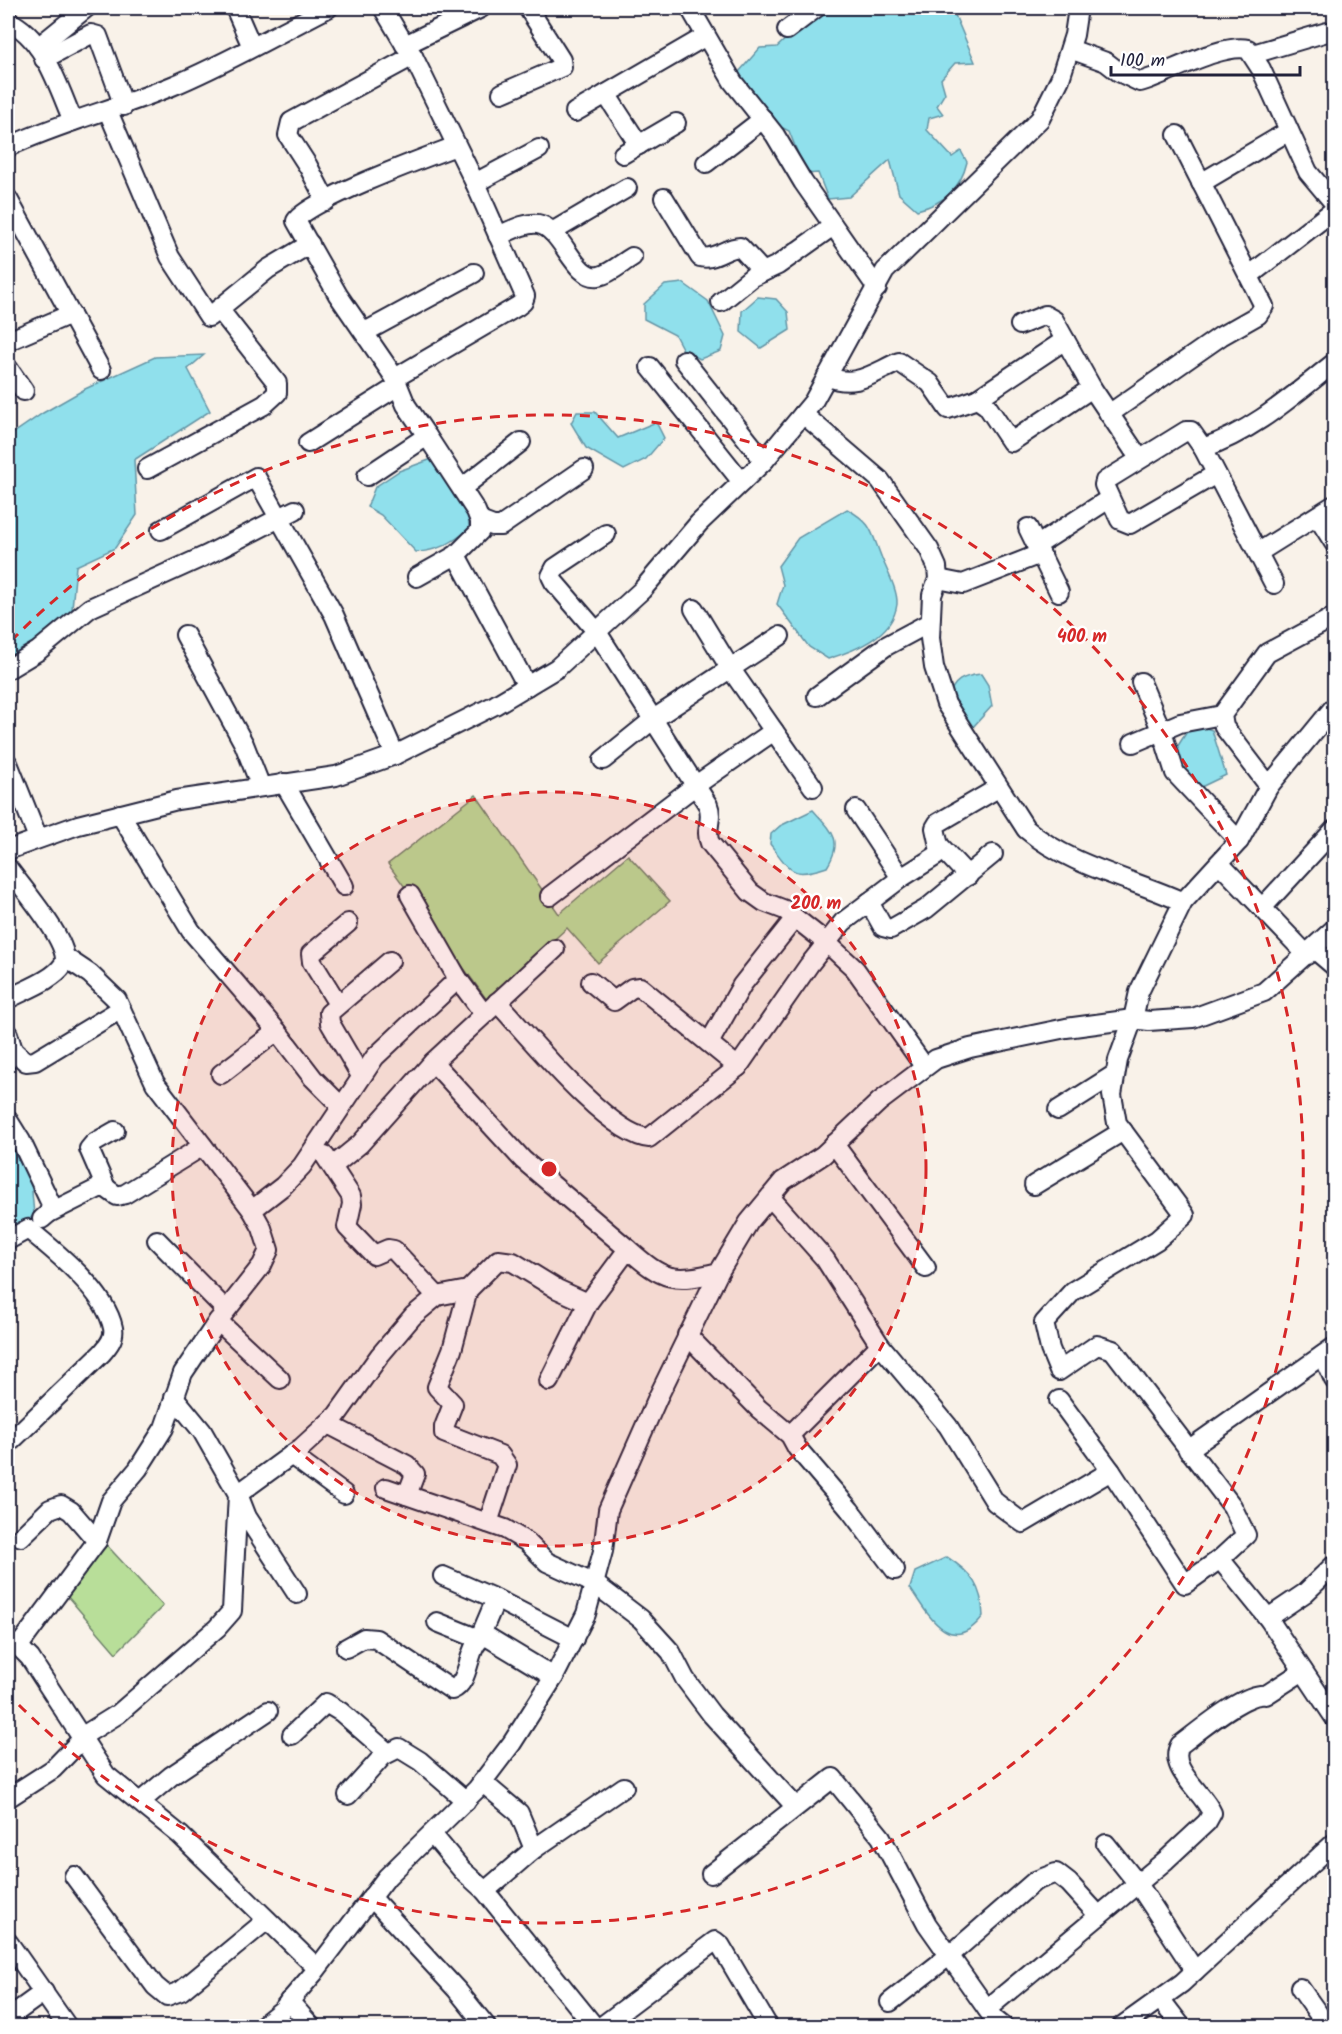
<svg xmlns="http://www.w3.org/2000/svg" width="1342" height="2034" viewBox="0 0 1342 2034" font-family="Kalam,sans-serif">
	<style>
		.green { fill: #b8de99; stroke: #6d806a; stroke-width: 1.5 }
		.water { fill: #90e0ec; stroke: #6494a5; stroke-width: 1.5 }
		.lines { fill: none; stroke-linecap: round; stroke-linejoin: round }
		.minor-casing { stroke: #22223b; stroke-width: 22 }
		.minor { stroke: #fff; stroke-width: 18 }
		.ring { fill: none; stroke: #d62828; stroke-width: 3; stroke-dasharray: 10 8 }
		.centre { fill: #d62828; stroke: #fff; stroke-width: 3 }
		.ring-label { font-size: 18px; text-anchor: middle; font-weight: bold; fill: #d62828; stroke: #fff; stroke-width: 5; stroke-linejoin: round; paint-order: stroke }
	</style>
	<rect width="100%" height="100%" fill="#f9f2e9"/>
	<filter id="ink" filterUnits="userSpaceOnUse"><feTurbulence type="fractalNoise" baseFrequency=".0167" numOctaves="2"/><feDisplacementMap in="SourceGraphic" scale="12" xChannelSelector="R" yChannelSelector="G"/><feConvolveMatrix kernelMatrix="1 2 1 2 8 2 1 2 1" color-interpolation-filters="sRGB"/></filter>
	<g filter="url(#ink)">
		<!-- green -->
		<g class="green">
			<path d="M476,795L559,914L628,855L670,901L598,963L567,928L487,1000L388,864Z"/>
			<path d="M101,1539L163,1606L116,1653L61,1589Z"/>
		</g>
		<!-- water -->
		<g class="water">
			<path d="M819,8H952L975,62L955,63L941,79L945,93L937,106L943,114L929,118L927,130L952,157L961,151L967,162C961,188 943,204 917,210L899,194L890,160L849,197L828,199L818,173L806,174L789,131L773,123L738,73L760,48L777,47Z"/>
			<path d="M683,283L708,301L725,336L721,351L700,359L683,350L675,335L644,319V304L665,285Z"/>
			<path d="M758,297L776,299L788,312L790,330L761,348L741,332L742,311Z"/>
			<path d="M204,355L188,369L210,411L134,460L137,515L115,548L76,566L72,609L51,633L8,665V437L43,413L85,389L155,357Z"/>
			<path d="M577,412H595L618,438L656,422L664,438L646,459L624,470L586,448L571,423Z"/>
			<path d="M432,459L468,512L469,529C452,543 438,551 416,552L381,515L367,507L375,487L399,471Z"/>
			<path d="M847,509C872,523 871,531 881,556C886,569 898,590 897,604C893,637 853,651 828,659L809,647L777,604L783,585L778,566L798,538Z"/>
			<path d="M981,674L988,685L992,706L972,728L948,699C953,680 963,676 981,674Z"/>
			<path d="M1200,726L1212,730L1226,775L1199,788L1172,755L1188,730Z"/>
			<path d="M813,810C832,831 844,840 827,867C791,879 792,872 770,844L771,834L780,826Z"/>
			<path d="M8,1143L31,1180L34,1215L8,1237Z"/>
			<path d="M947,1557C972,1573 982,1587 983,1616C951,1658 928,1615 910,1588L915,1572Z"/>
		</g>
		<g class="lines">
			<!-- minor casing -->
			<g class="minor-casing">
				<g id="minor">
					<path d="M235,8L252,47"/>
					<path d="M383,8L405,45L481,8"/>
					<path d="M690,8L733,82L775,135L803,182L877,288"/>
					<path d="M8,21C44,37 58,86 73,121"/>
					<path d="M787,30L816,8"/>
					<path d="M405,45L413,56L475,183L525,296L523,302L518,306L395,378L338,295L296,221C306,201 429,156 456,146"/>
					<path d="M38,47L86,8"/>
					<path d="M1070,49L1106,62L1119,72L1140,82C1168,74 1221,43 1248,49L1261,69L1308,172L1334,203"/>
					<path d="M1253,54L1327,32"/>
					<path d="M44,59L91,34L98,36L124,106"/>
					<path d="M502,93L562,67L561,60L528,8"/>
					<path d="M606,94L639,145"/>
					<path d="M108,111L170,257L209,317L268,269L310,244"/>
					<path d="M575,112L706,36"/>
					<path d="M8,147C61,122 117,109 172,86C225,64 277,34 328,8"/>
					<path d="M623,154L676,123"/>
					<path d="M706,163L763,119"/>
					<path d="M475,183L539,149"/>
					<path d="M1201,183L1289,131"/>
					<path d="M664,198L700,257C714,261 726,247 740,247L763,272"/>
					<path d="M8,199L101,370"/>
					<path d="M326,201L308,166L288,135L291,122L413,56"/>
					<path d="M552,232L627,188"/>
					<path d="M498,236C510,231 525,222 538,224C563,228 574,281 599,276C610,274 623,262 632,257"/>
					<path d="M1250,275L1334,210"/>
					<path d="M721,302L752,277L778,265L833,226"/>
					<path d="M1020,325L1045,315L1054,320L1092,388L1139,458"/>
					<path d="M365,332L474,273"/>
					<path d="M8,341L71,314"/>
					<path d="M684,360L764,461"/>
					<path d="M650,367L742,482"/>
					<path d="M8,368L24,391"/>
					<path d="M827,376C855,389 873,373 899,362L930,383L948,409L977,399L987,406L1011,442L1092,388"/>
					<path d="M395,378L406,405L427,436"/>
					<path d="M977,399L1065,340"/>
					<path d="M803,414L880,480L929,549L937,567L938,579L932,595L930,638L934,667L946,704L1026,829C1070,866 1130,878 1183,902"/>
					<path d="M1109,414L1221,336L1258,315L1264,306L1177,135"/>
					<path d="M308,443L398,386"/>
					<path d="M1203,448L1274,584"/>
					<path d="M147,469L264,405L277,393V383L219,309"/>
					<path d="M1216,474L1130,524L1120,520L1104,485L1105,481L1186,431H1191L1203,448C1254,431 1292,396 1334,363"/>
					<path d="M367,476L427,436L476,511L480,521V531L456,555L417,577"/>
					<path d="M462,488L521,442"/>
					<path d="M1317,516L1334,543"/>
					<path d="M480,521L493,526H501L584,469"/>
					<path d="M1028,528L1059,592"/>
					<path d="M161,530L256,477L334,615L395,755"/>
					<path d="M606,534L555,568L551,576L554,582L597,632L708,805C714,819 704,830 710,843L750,892L764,902L785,910L827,943L855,969L924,1066"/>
					<path d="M1036,546L1109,499"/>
					<path d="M1259,552L1334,505"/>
					<path d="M456,555L527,686"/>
					<path d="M938,579L963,584L1040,554"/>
					<path d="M694,609L730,668L813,787"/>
					<path d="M185,635L244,744L261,787"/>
					<path d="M8,669L38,651L90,608L207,555L295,510"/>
					<path d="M1141,682L1162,732L1175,773L1239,841"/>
					<path d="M817,696L886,646L929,623"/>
					<path d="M1334,707L1269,786L1239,841L1183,902L1139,992L1133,1019L1118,1060L1112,1095L1117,1123L1185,1215L1157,1240L1073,1291L1044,1323L1050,1349L1059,1371L1097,1345L1113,1350L1232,1506L1246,1535L1220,1559L1268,1618L1334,1717"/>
					<path d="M1133,743L1180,723L1222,715"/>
					<path d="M603,760L655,718L780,636"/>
					<path d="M8,763L38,838"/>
					<path d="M284,783L344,886"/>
					<path d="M1269,786L1224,727L1222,715L1267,653L1334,617"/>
					<path d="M856,810L901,878"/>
					<path d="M120,814L191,931L277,1031L313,1078L341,1106"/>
					<path d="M940,846L968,876"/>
					<path d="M8,850L78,825L177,800L336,776L395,755L495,705L557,668L642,590L699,523L764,461L813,402L885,271L1040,119L1060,79L1074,35L1078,8"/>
					<path d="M1219,863L1307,955"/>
					<path d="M8,868C19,884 76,949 63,965C52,981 24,990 8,999"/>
					<path d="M550,896L696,785L774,731"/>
					<path d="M869,902L883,927L891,929L926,909L993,854"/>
					<path d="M1262,908L1334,830"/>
					<path d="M1314,949L1334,966"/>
					<path d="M458,979L484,1014"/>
					<path d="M591,982L614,1001L632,988L640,987L738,1067"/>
					<path d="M497,1002C526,1033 609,1136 649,1138L738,1067L809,965L843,922L901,878L936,856L940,851L935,828L938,823L998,788"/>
					<path d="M338,1004L312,962L311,954L348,923"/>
					<path d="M8,1034L13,1050L8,1060"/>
					<path d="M709,1043L742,985L795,918"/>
					<path d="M13,1050L26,1062L35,1061L121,1009"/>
					<path d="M433,1062L523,1160L628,1249"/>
					<path d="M221,1074L277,1031"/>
					<path d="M361,1076L330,1023L329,1013L390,961"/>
					<path d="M1058,1110L1115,1074"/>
					<path d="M8,1120L21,1141L51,1204L49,1213L42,1219"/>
					<path d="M834,1144L926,1268"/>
					<path d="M325,1156L351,1196L352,1204L347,1227L374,1255L388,1249L394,1250L437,1296"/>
					<path d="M333,1166L360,1144L433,1062L555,949"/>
					<path d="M1034,1185L1123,1131"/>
					<path d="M106,1188L89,1149L94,1143L115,1131"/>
					<path d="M770,1197L825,1259L880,1345L948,1426L995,1502L1023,1523L1111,1471"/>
					<path d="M252,1210L283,1186L302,1166L375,1057L458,979L410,895"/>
					<path d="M49,1213L99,1188H106L117,1196L125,1194L203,1146"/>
					<path d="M8,1240L28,1229C55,1251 106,1292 113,1328C115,1338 108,1346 102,1353L8,1444"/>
					<path d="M157,1240L226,1310"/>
					<path d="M468,1290L452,1350L437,1387L453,1404L444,1427V1433L500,1455L507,1465L488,1523"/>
					<path d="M218,1321L280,1379"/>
					<path d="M687,1335L759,1409L790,1435L797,1448L850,1510L895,1570"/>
					<path d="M1323,1355L1334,1380"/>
					<path d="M549,1381L588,1303"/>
					<path d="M174,1397L202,1431L238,1494L247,1517L297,1594"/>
					<path d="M1059,1400L1111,1471L1185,1584L1220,1559"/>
					<path d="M328,1424L407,1465L415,1474L407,1495"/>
					<path d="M790,1435L880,1345"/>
					<path d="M1188,1450L1334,1347"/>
					<path d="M291,1455L344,1494"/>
					<path d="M386,1488L505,1529L527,1542L547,1562L595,1584L641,1619L671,1652L685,1679L712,1715L795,1806"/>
					<path d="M21,1537L50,1509L61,1505L71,1511L97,1541"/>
					<path d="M443,1576L496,1599L574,1639"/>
					<path d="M1268,1618L1305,1593L1334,1565"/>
					<path d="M437,1622L479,1639L496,1599"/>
					<path d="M8,1643L16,1644L30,1658L106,1775L180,1835L317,1968"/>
					<path d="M19,1646L97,1541L111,1501L138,1469L164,1428L183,1373L218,1321L262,1265L269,1250L262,1228L252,1210L155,1083L117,1000L90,974L66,958"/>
					<path d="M346,1648L364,1638L376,1639L452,1690C473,1681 465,1643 486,1636L554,1677"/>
					<path d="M292,1735L326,1703L341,1712L387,1752"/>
					<path d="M482,1782L519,1813L534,1849"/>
					<path d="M348,1795L383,1756L399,1748L420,1761L466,1801"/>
					<path d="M8,1798L53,1769L89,1732L118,1714L217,1628L232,1611L238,1494L301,1448L337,1415L380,1355L413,1316L437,1296L468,1290L498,1260L513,1262L557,1289L588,1303L628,1249C664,1281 673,1283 719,1272"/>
					<path d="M140,1802L171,1776L268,1711"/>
					<path d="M432,1834L462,1870L485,1891L594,2026"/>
					<path d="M1106,1844L1138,1884L1195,1971"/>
					<path d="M711,1874L833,1778L881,1837L927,1924L994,2019L1003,2026"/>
					<path d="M74,1876L155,1986L167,1996L181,1991L267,1920"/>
					<path d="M485,1891L534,1849L624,1787"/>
					<path d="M371,1897L457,1990L486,2026"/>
					<path d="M8,1942L67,2026"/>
					<path d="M1300,1988L1327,2026"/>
					<path d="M1161,2000L1181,2026"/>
					<path d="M289,2001L311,2026"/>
					<path d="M890,2002L950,1955L1035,1881L1056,1873L1069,1883L1099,1916"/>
					<path d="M987,2009L1166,1860L1207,1822L1212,1813C1203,1791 1167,1769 1180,1745C1198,1732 1245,1691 1266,1695L1303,1671"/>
					<path d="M8,2018L44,1992"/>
					<path d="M262,2026L282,2010L313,1974L387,1877L477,1789L512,1743L554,1677L586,1614L603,1551L608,1510L658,1397L719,1272L749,1222L783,1181L823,1155L879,1102L936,1059L970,1048L1066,1028L1133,1019L1149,1021L1193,1018L1264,992L1334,929"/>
					<path d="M602,2026L715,1941L721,1946L768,2026"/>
					<path d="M1122,2026L1182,1983L1334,1843"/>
				</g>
			</g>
			<!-- minor -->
			<use href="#minor" class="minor"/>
		</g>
	</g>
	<!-- distance rings -->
	<circle cx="549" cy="1169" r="377" fill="#d62828" fill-opacity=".12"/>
	<g class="ring">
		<circle cx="549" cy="1169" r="377"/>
		<path d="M11 641A754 754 0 1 1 11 1697"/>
	</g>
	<circle cx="549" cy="1169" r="9" class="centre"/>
	<g class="ring-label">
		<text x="1082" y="642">400 m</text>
		<text x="816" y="909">200 m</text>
	</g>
	<!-- margin -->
	<rect width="1342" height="2034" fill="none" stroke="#fff" stroke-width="30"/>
	<rect x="15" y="15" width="1312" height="2004" fill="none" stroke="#22223b" stroke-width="2" filter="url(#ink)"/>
	<!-- scale -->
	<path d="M1111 66v9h189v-9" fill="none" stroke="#22223b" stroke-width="3"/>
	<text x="1120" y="66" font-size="18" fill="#22223b" stroke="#ffffff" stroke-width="4.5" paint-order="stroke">100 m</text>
</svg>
